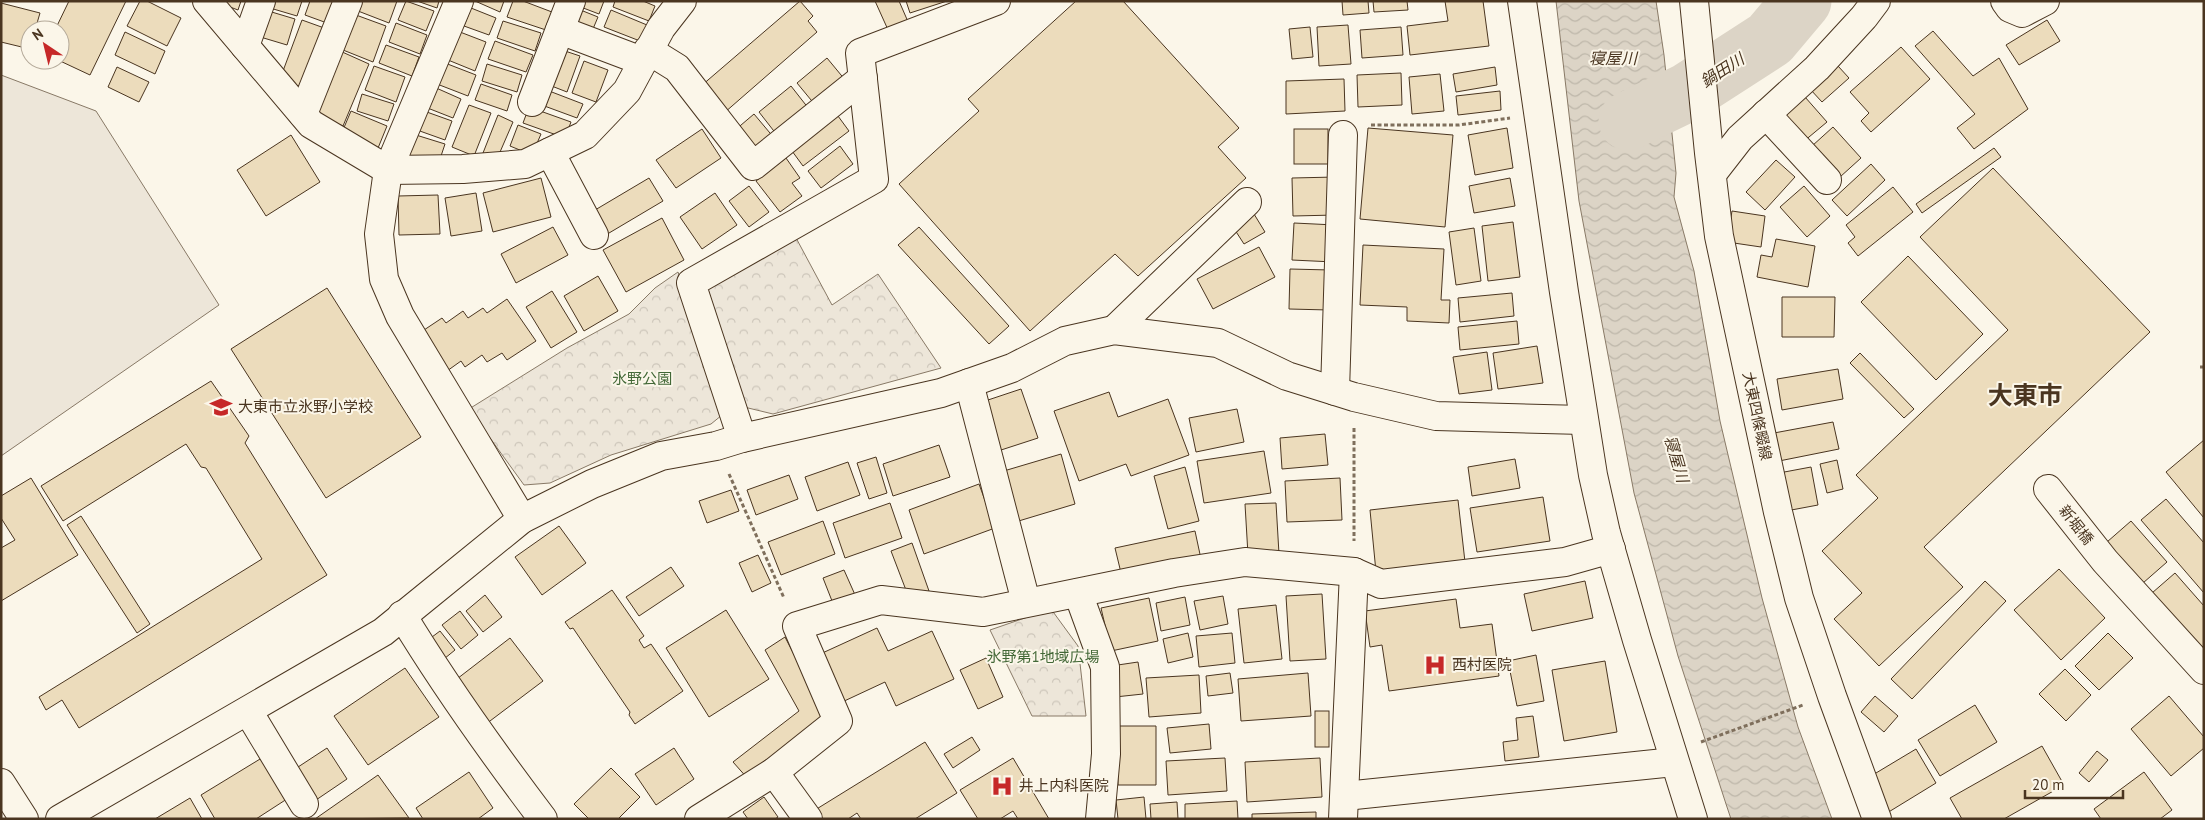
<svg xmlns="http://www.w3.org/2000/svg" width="2205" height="820" viewBox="0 0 2205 820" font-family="'PT Sans','Noto Sans JP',sans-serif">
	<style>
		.park { fill: url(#park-crowns); stroke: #887966 }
		.garden { fill: #ede6d9; stroke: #887966 }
		.water { fill: url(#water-waves); stroke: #887966 }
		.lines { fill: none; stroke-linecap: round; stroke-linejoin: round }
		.river { stroke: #dcd4c6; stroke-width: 59 }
		.building { fill: #ecdcbc; stroke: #4a3520 }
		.minor-casing { stroke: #4a3520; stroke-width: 30 }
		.major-casing { stroke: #4a3520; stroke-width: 30 }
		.path { stroke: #7f6f5c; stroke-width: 3; stroke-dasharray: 4 2.5; stroke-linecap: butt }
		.minor { stroke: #fbf6e9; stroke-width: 28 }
		.major { stroke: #fbf6e9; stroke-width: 28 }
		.labels { text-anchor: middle; stroke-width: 4; stroke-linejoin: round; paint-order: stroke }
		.park-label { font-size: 15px; fill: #436837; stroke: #fbf6e9 }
		.poi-label { font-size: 15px; fill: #4a3520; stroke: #fbf6e9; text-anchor: start }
		.street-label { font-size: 15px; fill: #4a3520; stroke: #fbf6e9 }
		.water-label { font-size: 16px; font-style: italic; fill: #4a3520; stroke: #fbf6e9 }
		.town-label { font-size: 25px; font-weight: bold; fill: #4a3520; stroke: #fbf6e9 }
	</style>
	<defs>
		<pattern id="park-crowns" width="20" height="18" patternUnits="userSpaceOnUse" patternTransform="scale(1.25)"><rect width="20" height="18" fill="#ede6d9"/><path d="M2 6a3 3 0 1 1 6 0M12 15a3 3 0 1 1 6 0" fill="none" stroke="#cdc6ba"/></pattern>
		<pattern id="water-waves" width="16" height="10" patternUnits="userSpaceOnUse" patternTransform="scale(1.25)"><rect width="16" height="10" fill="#dcd4c6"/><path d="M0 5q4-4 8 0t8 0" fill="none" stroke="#beb7aa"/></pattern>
	</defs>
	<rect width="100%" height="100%" fill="#fbf6e9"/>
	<!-- park -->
	<g class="park">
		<path d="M795,236L832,305L878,274L941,368L773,414L744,407L707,286Z"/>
		<path d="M678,272L722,415L711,424L611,455L550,483L524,485L469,409L567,348L629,314L655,288Z"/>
		<path d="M1051,609L1078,646L1086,716H1032L990,630Z"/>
	</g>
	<!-- garden -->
	<path class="garden" d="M1,75L96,111L219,305L1,456Z"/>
	<!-- water -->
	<path class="water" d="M1556,1H1656L1664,55L1676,173L1674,197L1694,271L1720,421L1762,598L1798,727L1832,819H1731L1726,804L1678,656L1634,493L1579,201Z"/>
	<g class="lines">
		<!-- river -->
		<path class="river" d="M1628,121L1688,92L1770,39L1802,1"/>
	</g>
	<!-- building -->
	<g class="building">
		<path d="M69,1H126L90,75L58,60H60V30H55Z"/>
		<path d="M140,1H147L181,18L167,46L127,26Z"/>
		<path d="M214,1H241L238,10Z"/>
		<path d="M272,1H302L297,16L270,8Z"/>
		<path d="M310,1H335L327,23L305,15Z"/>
		<path d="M362,1H397L389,23L358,11Z"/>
		<path d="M406,1L434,11L426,31L398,20Z"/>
		<path d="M417,1H439L437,8Z"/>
		<path d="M475,1H504L500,12Z"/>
		<path d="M513,1H523L552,12L546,30L507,17Z"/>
		<path d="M580,1H604L599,14L578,6Z"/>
		<path d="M615,1H643L655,6L649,21L613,7Z"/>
		<path d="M800,1L813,16L808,21L817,32L724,113L701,86Z"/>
		<path d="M875,1H899L909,24L889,32Z"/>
		<path d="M906,1H947L910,13Z"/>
		<path d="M1076,1H1123L1239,128L1218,147L1246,178L1138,276L1115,254L1030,331L899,184L979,111L968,99Z"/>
		<path d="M1342,1H1368L1369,13L1343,15Z"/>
		<path d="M1373,1H1407L1408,10L1374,12Z"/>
		<path d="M1445,1H1483L1489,46L1410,55L1407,26L1448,21Z"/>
		<path d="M1,3L40,13L35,30H30V49L1,42Z"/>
		<path d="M471,8L496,18L489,35L464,26Z"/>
		<path d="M578,9L598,17L590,36L570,28Z"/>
		<path d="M265,10L295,19L287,45L257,36Z"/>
		<path d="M611,10L647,25L640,41L604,27Z"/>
		<path d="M356,15L386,26L373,62L343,50Z"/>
		<path d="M302,20L327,29L304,88L280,79Z"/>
		<path d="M2047,20L2060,41L2019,65L2006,45Z"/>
		<path d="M503,21L541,33L535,51L497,38Z"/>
		<path d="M396,23L427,35L420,54L389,42Z"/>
		<path d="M1348,25L1351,64L1319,66L1317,27Z"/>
		<path d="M1310,27L1313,57L1292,59L1289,29Z"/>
		<path d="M1401,27L1403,55L1362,58L1360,30Z"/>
		<path d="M1933,31L1973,76L1999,58L2028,109L1974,149L1957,128L1975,114L1915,46Z"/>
		<path d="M125,32L165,51L155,74L115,55Z"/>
		<path d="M460,32L486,42L475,71L448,60Z"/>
		<path d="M495,41L533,55L526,72L488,59Z"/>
		<path d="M386,45L419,57L412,76L379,63Z"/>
		<path d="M1901,47L1930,79L1871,132L1861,121L1869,113L1850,92Z"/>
		<path d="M562,50L580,56L567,92L549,85Z"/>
		<path d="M340,51L369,64L343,126L313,113Z"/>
		<path d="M827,58L846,81L816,106L797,83Z"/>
		<path d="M584,61L608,70L596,102L572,93Z"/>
		<path d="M445,63L476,75L468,96L437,84Z"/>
		<path d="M487,64L522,75L517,92L482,81Z"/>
		<path d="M374,66L405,77L396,102L365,90Z"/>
		<path d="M1838,66L1849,78L1822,102L1810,89Z"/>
		<path d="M117,67L149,82L139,102L108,87Z"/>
		<path d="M1495,67L1497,85L1456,92L1453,74Z"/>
		<path d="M1401,73L1402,105L1358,107L1357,75Z"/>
		<path d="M1440,74L1444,111L1412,114L1409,77Z"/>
		<path d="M1344,79L1345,111L1286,114V81Z"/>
		<path d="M481,84L512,95L507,111L475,100Z"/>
		<path d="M791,86L809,109L777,135L759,112Z"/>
		<path d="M434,87L461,99L453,118L425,107Z"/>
		<path d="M544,89L583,104L577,118L539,104Z"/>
		<path d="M1500,91L1501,110L1458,115L1456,96Z"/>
		<path d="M362,94L394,104L388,121L357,111Z"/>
		<path d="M1805,97L1827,122L1803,142L1781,118Z"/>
		<path d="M469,105L491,113L474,156L452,147Z"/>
		<path d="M529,107L571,122L565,138L523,123Z"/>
		<path d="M351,111L387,126L376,153L340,137Z"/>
		<path d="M424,111L452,121L445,140L417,130Z"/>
		<path d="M754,114L775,139L755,156L734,131Z"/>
		<path d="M498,115L513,122L497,159L483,153Z"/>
		<path d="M838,116L849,131L803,166L792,151Z"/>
		<path d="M518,125L541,134L532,155L510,146Z"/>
		<path d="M1833,127L1861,158L1840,177L1812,146Z"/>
		<path d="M1368,128L1453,135L1445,227L1360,219Z"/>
		<path d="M1507,128L1513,168L1475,175L1468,135Z"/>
		<path d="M702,129L721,158L676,188L656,160Z"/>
		<rect x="1294" y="129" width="34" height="35"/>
		<path d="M291,135L320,182L266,216L237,170Z"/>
		<path d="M416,135L445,144L438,165L409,155Z"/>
		<path d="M840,146L853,164L821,188L808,171Z"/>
		<path d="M1994,148L2001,157L1922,213L1916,204Z"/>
		<path d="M786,158L800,178L792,183L802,196L780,212L756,181Z"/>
		<path d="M1776,160L1795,177L1765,210L1746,192Z"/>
		<path d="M1871,164L1885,180L1847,216L1832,200Z"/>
		<path d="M1993,168L2150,332L1924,547L1963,587L1879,666L1834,619L1862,593L1822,551L1878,498L1856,475L2008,330L1920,237Z"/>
		<path d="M1336,177V215L1293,216L1292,178Z"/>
		<path d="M541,178L551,217L493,232L483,193Z"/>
		<path d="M649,178L663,201L604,236L590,213Z"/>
		<path d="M1510,178L1515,206L1474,213L1469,186Z"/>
		<path d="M749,186L769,212L749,227L729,201Z"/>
		<path d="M1804,186L1830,216L1807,237L1780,207Z"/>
		<path d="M1893,187L1913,212L1858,256L1848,243L1855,237L1846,225Z"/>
		<path d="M476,193L482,231L451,236L445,198Z"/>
		<path d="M715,193L737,225L702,249L680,217Z"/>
		<path d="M438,195L440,234L399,235L398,196Z"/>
		<path d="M1732,211L1765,216L1761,247L1727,242Z"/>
		<path d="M1254,214L1265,232L1244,244L1233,227Z"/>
		<path d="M662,218L684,260L626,292L603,250Z"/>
		<path d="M1513,222L1520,277L1488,281L1482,226Z"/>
		<path d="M1294,223L1335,225L1334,262L1292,260Z"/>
		<path d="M553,227L568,255L516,283L501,254Z"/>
		<path d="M919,227L1009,326L989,344L898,245Z"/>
		<path d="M1474,228L1481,281L1456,285L1449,232Z"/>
		<path d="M1776,239L1815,246L1808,287L1757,277L1761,255L1772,257Z"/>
		<path d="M1363,245L1444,249L1441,300H1450L1449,323L1407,321V307L1360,305Z"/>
		<path d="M1259,247L1275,277L1213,309L1197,279Z"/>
		<path d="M1908,256L1983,334L1936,380L1861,302Z"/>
		<path d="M1290,269L1330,270L1329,310L1289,309Z"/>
		<path d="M598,276L618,311L584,331L564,296Z"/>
		<path d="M327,288L421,437L326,498L231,349Z"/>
		<path d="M552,291L577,332L551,348L526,307Z"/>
		<path d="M1512,293L1514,316L1460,322L1458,298Z"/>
		<path d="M1782,297H1835L1834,337H1782Z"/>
		<path d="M507,299L536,341L507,360L502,353L487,362L482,355L465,367L461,361L447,371L421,332L442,318L446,323L463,311L468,318L483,308L487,313Z"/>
		<path d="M1517,321L1519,344L1460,350L1458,327Z"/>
		<path d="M1537,346L1543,383L1498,389L1493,353Z"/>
		<path d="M1487,352L1492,390L1459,394L1453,357Z"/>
		<path d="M1860,353L1914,409L1904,418L1850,363Z"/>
		<path d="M1838,369L1843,399L1782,410L1777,379Z"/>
		<path d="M211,381L249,436L245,443L327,575L79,728L62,700L46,710L39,697L262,559L206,468L201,467L186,444L63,521L41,486Z"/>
		<path d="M1021,389L1038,438L998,451L982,402Z"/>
		<path d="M1109,392L1118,417L1168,399L1189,455L1131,476L1126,464L1079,481L1054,411Z"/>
		<path d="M1237,409L1244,442L1196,452L1189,418Z"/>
		<path d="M1833,422L1839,449L1779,461L1774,433Z"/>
		<path d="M1325,434L1328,465L1282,469L1280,438Z"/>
		<path d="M2204,440V518L2166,472Z"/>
		<path d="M939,445L950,477L893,496L883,464Z"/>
		<path d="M1264,451L1271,493L1204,503L1197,461Z"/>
		<path d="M1061,454L1075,504L1012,523L997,473Z"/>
		<path d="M876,457L887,493L869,499L857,463Z"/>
		<path d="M1515,459L1520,488L1472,496L1468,467Z"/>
		<path d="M1837,460L1843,489L1827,493L1820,464Z"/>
		<path d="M848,462L860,495L817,511L805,477Z"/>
		<path d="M1185,467L1199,521L1168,529L1154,476Z"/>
		<path d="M1811,467L1818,505L1786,511L1779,473Z"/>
		<path d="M789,475L798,499L756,515L747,490Z"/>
		<path d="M31,478L78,555L1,601V548L15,540L1,518V496Z"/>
		<path d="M1340,478L1342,520L1287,522L1285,481Z"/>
		<path d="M979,484L995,528L924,554L909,510Z"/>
		<path d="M731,490L739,511L707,523L699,501Z"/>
		<path d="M1543,497L1550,541L1477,552L1470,508Z"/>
		<path d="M2166,499L2204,543V593L2141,520Z"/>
		<path d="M1458,500L1465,562L1376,572L1370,510Z"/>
		<path d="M890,503L902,538L845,558L833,523Z"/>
		<path d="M1276,503L1279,554L1248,555L1245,504Z"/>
		<path d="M81,516L150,624L137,633L67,525Z"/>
		<path d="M823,521L835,554L781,575L768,542Z"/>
		<path d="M2131,521L2167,562L2143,583L2107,542Z"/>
		<path d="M559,526L586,563L542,595L515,557Z"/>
		<path d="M1195,531L1201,559L1122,577L1115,548Z"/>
		<path d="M912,543L929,591L909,598L891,551Z"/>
		<path d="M758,555L771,583L752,592L739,563Z"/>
		<path d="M671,567L684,586L639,616L626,597Z"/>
		<path d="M2059,569L2105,618L2061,660L2014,610Z"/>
		<path d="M844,570L856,597L834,606L823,578Z"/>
		<path d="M2175,573L2204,606V645L2200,649L2152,593Z"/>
		<path d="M1585,581L1593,618L1532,631L1524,594Z"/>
		<path d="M1985,581L2006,601L1912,699L1891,679Z"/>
		<path d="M612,590L644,636L639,640L644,648L651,644L683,691L635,724L629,715L630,712L573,628L570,629L565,622Z"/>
		<path d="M1322,594L1326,659L1290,661L1286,596Z"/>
		<path d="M485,595L502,617L483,632L466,611Z"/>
		<path d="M1223,596L1228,624L1200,630L1194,601Z"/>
		<path d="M1185,597L1190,625L1161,631L1156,603Z"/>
		<path d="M1149,598L1158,641L1111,651L1101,608Z"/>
		<path d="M1456,599L1460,628L1492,624L1499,676L1389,691L1382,645L1370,647L1365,611Z"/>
		<path d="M1276,605L1282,659L1244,663L1238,609Z"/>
		<path d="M726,610L769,679L709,717L666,648Z"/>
		<path d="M460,611L478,635L461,649L442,625Z"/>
		<path d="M877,628L888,651L932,631L954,679L896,706L885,682L840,703L818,655Z"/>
		<path d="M440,631L455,650L439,663L424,643Z"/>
		<path d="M1188,633L1193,657L1168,663L1163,639Z"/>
		<path d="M1232,633L1235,663L1199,667L1196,636Z"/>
		<path d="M2108,633L2133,658L2099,690L2075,666Z"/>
		<path d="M785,637L827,719L749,780L733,762L799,711L765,650Z"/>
		<path d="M510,638L543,681L486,724L453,682Z"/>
		<path d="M1536,655L1544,701L1517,706L1508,661Z"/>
		<path d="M986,658L1003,697L978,709L960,670Z"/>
		<path d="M1605,661L1617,732L1564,741L1552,670Z"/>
		<path d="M1138,662L1143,694L1115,697L1111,666Z"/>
		<path d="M405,668L439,717L368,765L334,716Z"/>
		<path d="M2065,669L2091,695L2066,721L2039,694Z"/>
		<path d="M1230,673L1233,693L1208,696L1206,676Z"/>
		<path d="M1308,673L1311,716L1241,721L1238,679Z"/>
		<path d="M1199,675L1201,713L1149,717L1146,678Z"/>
		<path d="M1875,696L1898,716L1884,732L1861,712Z"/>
		<path d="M2169,696L2204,737V748L2171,776L2131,729Z"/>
		<path d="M1975,705L1997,742L1940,776L1918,740Z"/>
		<rect x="1315" y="711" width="14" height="36"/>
		<path d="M1533,716L1539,757L1505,761L1503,742L1518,740L1516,718Z"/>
		<path d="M1209,724L1211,749L1170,753L1167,728Z"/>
		<path d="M1117,726H1156V785H1118Z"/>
		<path d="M972,737L980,750L953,768L944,754Z"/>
		<path d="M925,742L957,793L915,819H861L857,813L848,819H821L815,810Z"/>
		<path d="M2042,746L2064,785L2004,819H1962L1950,798Z"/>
		<path d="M327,748L347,779L316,800L295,769Z"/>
		<path d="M674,748L694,779L656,805L635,774Z"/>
		<path d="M1916,749L1936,783L1887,813L1866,779Z"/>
		<path d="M2097,751L2108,760L2089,782L2079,773Z"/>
		<path d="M265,756L290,797L256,819H215L201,795Z"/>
		<path d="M1013,758L1049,819H1018L1013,811L1000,819H978L960,790Z"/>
		<path d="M1225,758L1227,791L1168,795L1166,761Z"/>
		<path d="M1320,758L1322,797L1247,802L1245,762Z"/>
		<path d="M611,768L640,797L618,819H589L574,804Z"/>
		<path d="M469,772L493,808L478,819H423L416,808Z"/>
		<path d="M2144,772L2172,810L2160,819H2101L2094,809Z"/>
		<path d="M378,775L409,818L315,819Z"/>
		<path d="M764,797L778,817L775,819H748L743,812Z"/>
		<path d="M1144,797L1146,819H1118L1116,800Z"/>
		<path d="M190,798L202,819H155Z"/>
		<path d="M1237,801L1238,819H1185V804Z"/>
		<path d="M1177,802L1178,819H1151L1150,804Z"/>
		<path d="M1316,812V819H1252V814Z"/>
	</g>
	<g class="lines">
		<!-- minor casing -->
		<g class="minor-casing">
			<g id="minor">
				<path d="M207,1L311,124L388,170L463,169L525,164L585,135L627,91L661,28L682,1"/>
				<path d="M459,1L388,170L379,234L384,279L400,316L522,519"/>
				<path d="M1522,1L1564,292L1593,475L1606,533L1637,640L1693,819"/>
				<path d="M2005,1L2010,8L2022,13L2045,1"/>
				<path d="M560,30L642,61"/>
				<path d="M245,46L261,1"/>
				<path d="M648,50L677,68L753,166L863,78"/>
				<path d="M532,102L571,1"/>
				<path d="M303,114L348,1"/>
				<path d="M1766,114L1827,180"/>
				<path d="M550,152L594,235"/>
				<path d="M1712,174L1740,138L1817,68L1864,17L1876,1"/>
				<path d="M1114,330L1247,202"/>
				<path d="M969,383L1026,602"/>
				<path d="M1335,391L1343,135"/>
				<path d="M742,438L691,283L874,179L860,53L996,1"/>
				<path d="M2048,489L2105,561L2204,670"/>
				<path d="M1078,593L1105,667L1106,754L1100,819"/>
				<path d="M402,615C445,686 493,753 543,819"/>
				<path d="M248,711L304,804"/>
				<path d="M774,772L808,819"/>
				<path d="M1,783L24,819"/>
				<path d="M1345,796L1674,762"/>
				<path d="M60,819L383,632L522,519L592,484L661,456L716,446L742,438L941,393L1012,368L1065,341L1114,330L1218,343L1287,376L1354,397L1436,416L1583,420"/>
				<path d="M699,819L774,772L838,721L797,626L881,600L983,612L1174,573L1245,562L1354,572L1381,584L1565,562L1611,549"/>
				<path d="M1343,819L1354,572"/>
			</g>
		</g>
		<!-- major casing -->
		<g class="major-casing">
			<path id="major" d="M1694,1L1709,153L1719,236L1778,512L1799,598L1832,696L1877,819"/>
		</g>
		<!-- path -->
		<g class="path">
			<path d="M1371,125H1459L1510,118"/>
			<path d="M2200,367H2204"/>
			<path d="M1354,428V541"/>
			<path d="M729,474L784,598"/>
			<path d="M1701,742L1803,705"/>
		</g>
		<!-- minor -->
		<use href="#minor" class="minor"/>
		<!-- major -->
		<use href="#major" class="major"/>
	</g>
	<!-- icons -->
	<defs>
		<g id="school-bare" transform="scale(1.725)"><path d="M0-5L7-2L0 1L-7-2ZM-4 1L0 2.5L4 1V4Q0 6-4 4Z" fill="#c62828" stroke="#fbf6e9" stroke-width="2.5" paint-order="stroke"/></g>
		<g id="hospital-bare" transform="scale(1.725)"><path d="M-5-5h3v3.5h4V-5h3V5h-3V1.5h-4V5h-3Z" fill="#c62828" stroke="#fbf6e9" stroke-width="2.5" paint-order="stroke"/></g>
	</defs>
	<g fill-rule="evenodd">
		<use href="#school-bare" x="221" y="407"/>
		<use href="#hospital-bare" x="1435" y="665"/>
		<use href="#hospital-bare" x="1002" y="786"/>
	</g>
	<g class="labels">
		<!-- park labels -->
		<g class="park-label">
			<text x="642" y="384">氷野公園</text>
			<text x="1043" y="662">氷野第1地域広場</text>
		</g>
		<!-- poi labels -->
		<g class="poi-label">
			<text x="238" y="412">大東市立氷野小学校</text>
			<text x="1452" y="670">西村医院</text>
			<text x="1019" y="791">井上内科医院</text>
		</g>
		<!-- street labels -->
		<g class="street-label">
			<text transform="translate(1757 416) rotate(78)" y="5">大東四條畷線</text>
			<text transform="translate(2076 525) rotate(52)" y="5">新堀橋</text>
		</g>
		<!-- water labels -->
		<g class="water-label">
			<text x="1613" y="64">寝屋川</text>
			<text transform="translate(1722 70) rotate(-33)" y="6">鍋田川</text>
			<text transform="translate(1677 459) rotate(74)" y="6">寝屋川</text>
		</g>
		<!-- town labels -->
		<g class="town-label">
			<text x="2025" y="404">大東市</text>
		</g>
	</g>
	<!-- border -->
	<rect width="2205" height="820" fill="none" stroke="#4a3520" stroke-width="5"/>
	<!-- north arrow -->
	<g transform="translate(45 45) rotate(325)"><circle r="24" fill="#fbf6e9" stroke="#b4a999"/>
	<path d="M0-4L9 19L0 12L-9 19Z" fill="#c62828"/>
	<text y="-8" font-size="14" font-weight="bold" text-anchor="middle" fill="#4a3520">N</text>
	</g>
	<!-- scale -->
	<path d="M2025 790v8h98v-8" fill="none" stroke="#4a3520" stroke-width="2.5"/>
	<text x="2032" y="790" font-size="15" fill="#4a3520" stroke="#fbf6e9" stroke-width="4" paint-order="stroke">20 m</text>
</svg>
